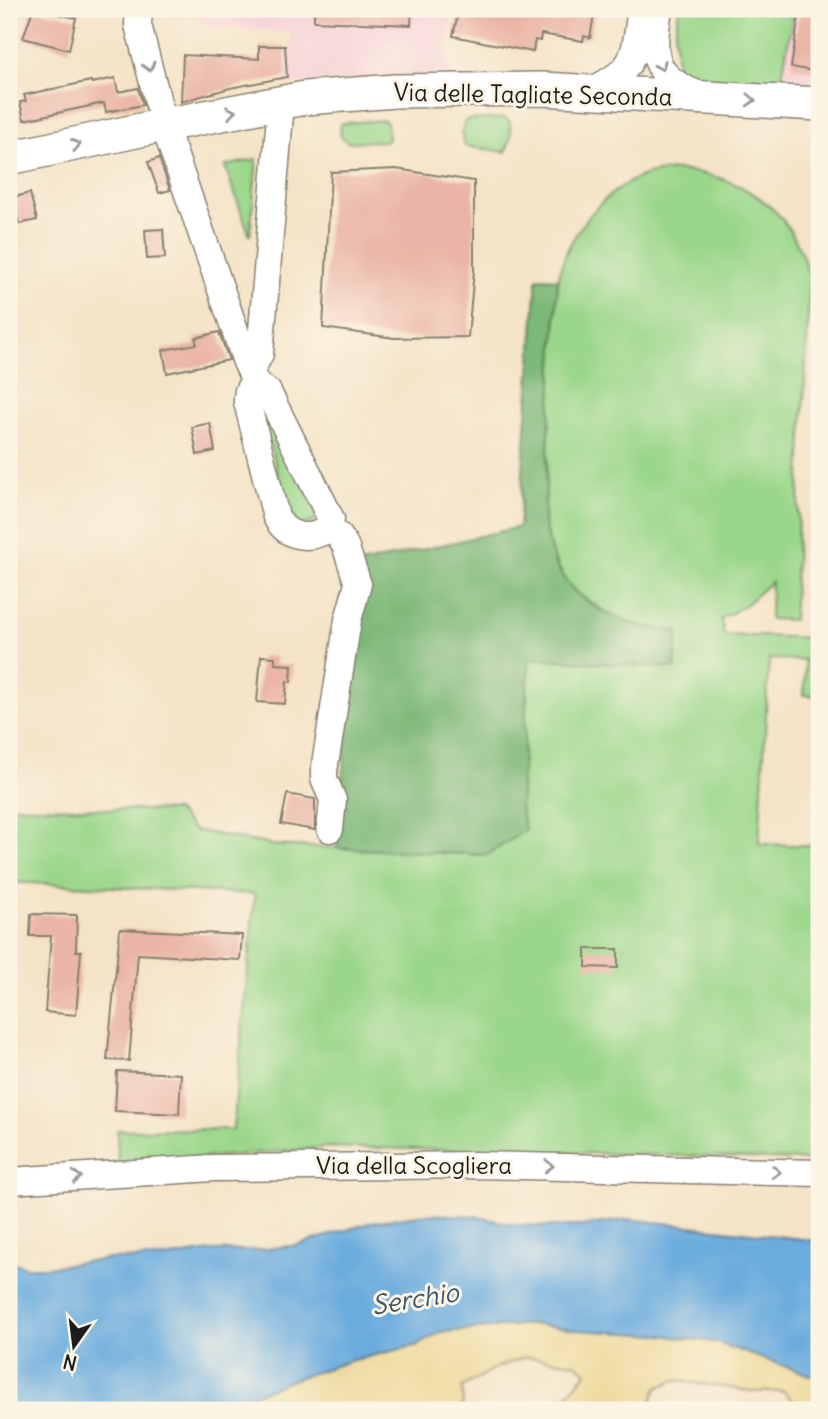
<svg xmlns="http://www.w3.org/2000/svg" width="828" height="1419" viewBox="0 0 828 1419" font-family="Delius,sans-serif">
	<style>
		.built { fill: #f6cfd6 }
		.green { fill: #9bd78b; stroke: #5c7a54; stroke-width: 2 }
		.forest { fill: #7cb877; stroke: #4c6a4a; stroke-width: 2 }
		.sand { fill: #eeda9e; stroke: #857b5d; stroke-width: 2 }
		.water { fill: #6aacde; stroke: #43647d; stroke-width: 2 }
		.building { fill: #eab5a6 }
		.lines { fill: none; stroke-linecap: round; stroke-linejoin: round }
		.minor-casing { stroke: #888071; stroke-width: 29 }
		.major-casing { stroke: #888071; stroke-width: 36 }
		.minor { stroke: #fff; stroke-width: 26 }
		.major { stroke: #fff; stroke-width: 33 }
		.oneway { stroke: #999 }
		.labels { text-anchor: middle; stroke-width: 6; stroke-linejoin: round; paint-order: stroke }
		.street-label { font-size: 24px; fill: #1c1c1c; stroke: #fcf5e5 }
		.water-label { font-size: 26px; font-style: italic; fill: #3b566a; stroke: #fcf5e5 }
	</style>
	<rect width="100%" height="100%" fill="#fcf5e5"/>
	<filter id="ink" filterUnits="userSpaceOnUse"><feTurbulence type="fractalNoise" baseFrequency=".0143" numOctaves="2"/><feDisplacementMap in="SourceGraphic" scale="14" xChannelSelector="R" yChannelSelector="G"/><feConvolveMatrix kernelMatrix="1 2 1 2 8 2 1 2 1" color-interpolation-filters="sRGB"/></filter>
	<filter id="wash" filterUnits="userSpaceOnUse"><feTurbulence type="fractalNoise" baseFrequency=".00686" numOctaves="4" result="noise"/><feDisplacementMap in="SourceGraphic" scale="28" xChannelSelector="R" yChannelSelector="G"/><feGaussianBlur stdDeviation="1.57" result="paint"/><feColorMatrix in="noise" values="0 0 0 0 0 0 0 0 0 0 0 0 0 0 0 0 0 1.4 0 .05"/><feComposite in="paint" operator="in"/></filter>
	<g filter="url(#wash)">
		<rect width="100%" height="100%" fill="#f4e3c6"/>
		<!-- built -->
		<g class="built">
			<path d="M199,9H454L446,48L452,73L287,84L291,32L198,24Z"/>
			<path d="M794,9H819V85L781,82Z"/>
		</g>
		<!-- green -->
		<g class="green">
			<path d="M679,9H794L781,82C750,80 704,84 677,69L675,34Z"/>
			<path d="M505,118L510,122L511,136L506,152L465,146C460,139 462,126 466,120Z"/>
			<path d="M384,120L387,123L388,140L386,141L348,142L341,137L340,125L344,123Z"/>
			<path d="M257,159L250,236L225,166Z"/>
			<path d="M674,170C721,173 766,191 791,232C800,246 805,263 810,278L793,620L770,619L771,582L744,606L721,619L724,635L819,638V696L804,695L805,660L769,659L759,844L819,846V1161L663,1155L329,1147L118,1165L117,1130L233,1129L255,894L9,882V806L176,811L194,830L272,845L487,855L525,830L520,806L529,658L675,668L678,632L634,625L611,616L579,594L567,583L552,554L544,522L558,279C566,237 601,193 642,176C652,172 663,171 674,170Z"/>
			<path d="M256,394L318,513L314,522L293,528Z"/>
		</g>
		<!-- forest -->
		<path class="forest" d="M537,278L558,279L544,522C548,543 553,565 567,582C590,613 640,630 678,631L675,668L529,658L520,806L525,830L487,855L337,848L360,564L519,527Z"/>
		<!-- sand -->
		<path class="sand" d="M532,1324L578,1330L661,1335L715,1342L819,1378V1410H802L783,1391L757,1392L674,1380L657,1388L648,1410H569L562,1402L587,1372L575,1363L526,1357L498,1367L462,1387L463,1410H169L175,1406L222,1407L294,1379L353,1360L418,1345L441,1332Z"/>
		<!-- water -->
		<path class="water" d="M425,1214L476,1216L515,1225L544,1226H582L629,1219L819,1241V1378L715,1342L661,1335L578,1330L532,1324L441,1332L418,1345L353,1360L294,1379L222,1407L175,1406L169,1410H9V1261L26,1267H46L108,1259L164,1258L211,1251L257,1250L298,1245L372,1222Z"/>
		<g id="blocks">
			<!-- building -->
			<g class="building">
				<path d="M33,9L76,18L69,50L23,38Z"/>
				<path d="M314,9H412L411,25L314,21Z"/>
				<path d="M459,9H595L590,38L584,36L583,41L541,34L540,41L535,40L533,52L453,36Z"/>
				<path d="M800,9H819V72L791,67Z"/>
				<path d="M259,46H285L287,77L230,88L181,102L183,55L259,59Z"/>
				<path d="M115,78L118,92L138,88L143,105L106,112L104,103L24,120L20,102L26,101L24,95L91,81L92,83Z"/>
				<path d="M159,158L170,190L159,193L148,162Z"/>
				<path d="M396,169L474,181V270L468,337L394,338L323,328L331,172Z"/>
				<path d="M30,193L37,220L19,224L17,218L9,220V204L13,203L11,198Z"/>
				<path d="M163,229L165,258L147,259L145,230Z"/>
				<path d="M219,332L229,360L167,373L163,350L197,344L195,338Z"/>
				<path d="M210,423L215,451L197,455L192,427Z"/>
				<path d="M261,656L275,657V664L292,665L291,682L287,681L285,704L257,702Z"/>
				<path d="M287,794L315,799V830L281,824Z"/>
				<path d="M31,914L77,915L76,951H81L76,1015L45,1012L51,936H30Z"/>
				<path d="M120,929L242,935L240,960L138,954L129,1061L107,1060Z"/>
				<path d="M586,949H618V968L586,967Z"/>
				<path d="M117,1071L181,1074L179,1114L115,1111Z"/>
			</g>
		</g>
	</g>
	<g filter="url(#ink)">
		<use href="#blocks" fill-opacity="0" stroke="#888071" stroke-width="2"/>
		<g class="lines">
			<!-- minor casing -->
			<g class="minor-casing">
				<g id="minor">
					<path d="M139,9L138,25L164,125L246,362L256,383C247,387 247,393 247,402L276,517C287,538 309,541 328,529"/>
					<path d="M659,9C651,57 652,77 700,95"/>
					<path d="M587,93C637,68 633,62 641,9"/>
					<path d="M251,371L260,354L281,103"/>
					<path d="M256,383L268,392L331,519L328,529"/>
					<path d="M328,529L339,536L345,545L358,584L348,620L324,771V779L333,800L330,829"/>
					<path d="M9,1181L213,1168L478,1165L819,1173"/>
				</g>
			</g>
			<!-- major casing -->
			<g class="major-casing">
				<path id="major" d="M9,158L164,125L305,98L395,91L542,89L819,104"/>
			</g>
			<!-- minor -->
			<use href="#minor" class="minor"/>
			<!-- major -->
			<use href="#major" class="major"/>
		</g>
		<!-- one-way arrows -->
		<defs><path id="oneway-chevron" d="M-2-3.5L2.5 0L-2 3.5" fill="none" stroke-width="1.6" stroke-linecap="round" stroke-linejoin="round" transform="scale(1.75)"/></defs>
		<g class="oneway">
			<use href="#oneway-chevron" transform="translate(661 66) rotate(66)"/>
			<use href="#oneway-chevron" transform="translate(149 67) rotate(75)"/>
			<use href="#oneway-chevron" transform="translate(751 100) rotate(3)"/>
			<use href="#oneway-chevron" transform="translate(231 112) rotate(-11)"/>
			<use href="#oneway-chevron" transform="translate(76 145) rotate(-12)"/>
			<use href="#oneway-chevron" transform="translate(549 1166) rotate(2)"/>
			<use href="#oneway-chevron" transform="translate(776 1172) rotate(2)"/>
			<use href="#oneway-chevron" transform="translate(77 1177) rotate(-4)"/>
		</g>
	</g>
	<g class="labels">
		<!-- street labels -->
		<g class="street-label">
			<text transform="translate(533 95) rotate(1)" y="8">Via delle Tagliate Seconda</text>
			<text x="414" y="1174">Via della Scogliera</text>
		</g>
		<!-- water labels -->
		<g class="water-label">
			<text transform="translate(415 1299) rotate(-9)" y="9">Serchio</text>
		</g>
	</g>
	<!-- margin -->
	<rect width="828" height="1419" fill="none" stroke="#fcf5e5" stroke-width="35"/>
	<!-- north arrow -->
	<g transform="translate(74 1346) rotate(194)" stroke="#fcf5e5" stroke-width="5" paint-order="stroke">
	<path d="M0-5L12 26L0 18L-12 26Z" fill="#1c1c1c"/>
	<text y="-10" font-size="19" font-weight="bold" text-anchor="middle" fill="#1c1c1c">N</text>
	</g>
</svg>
